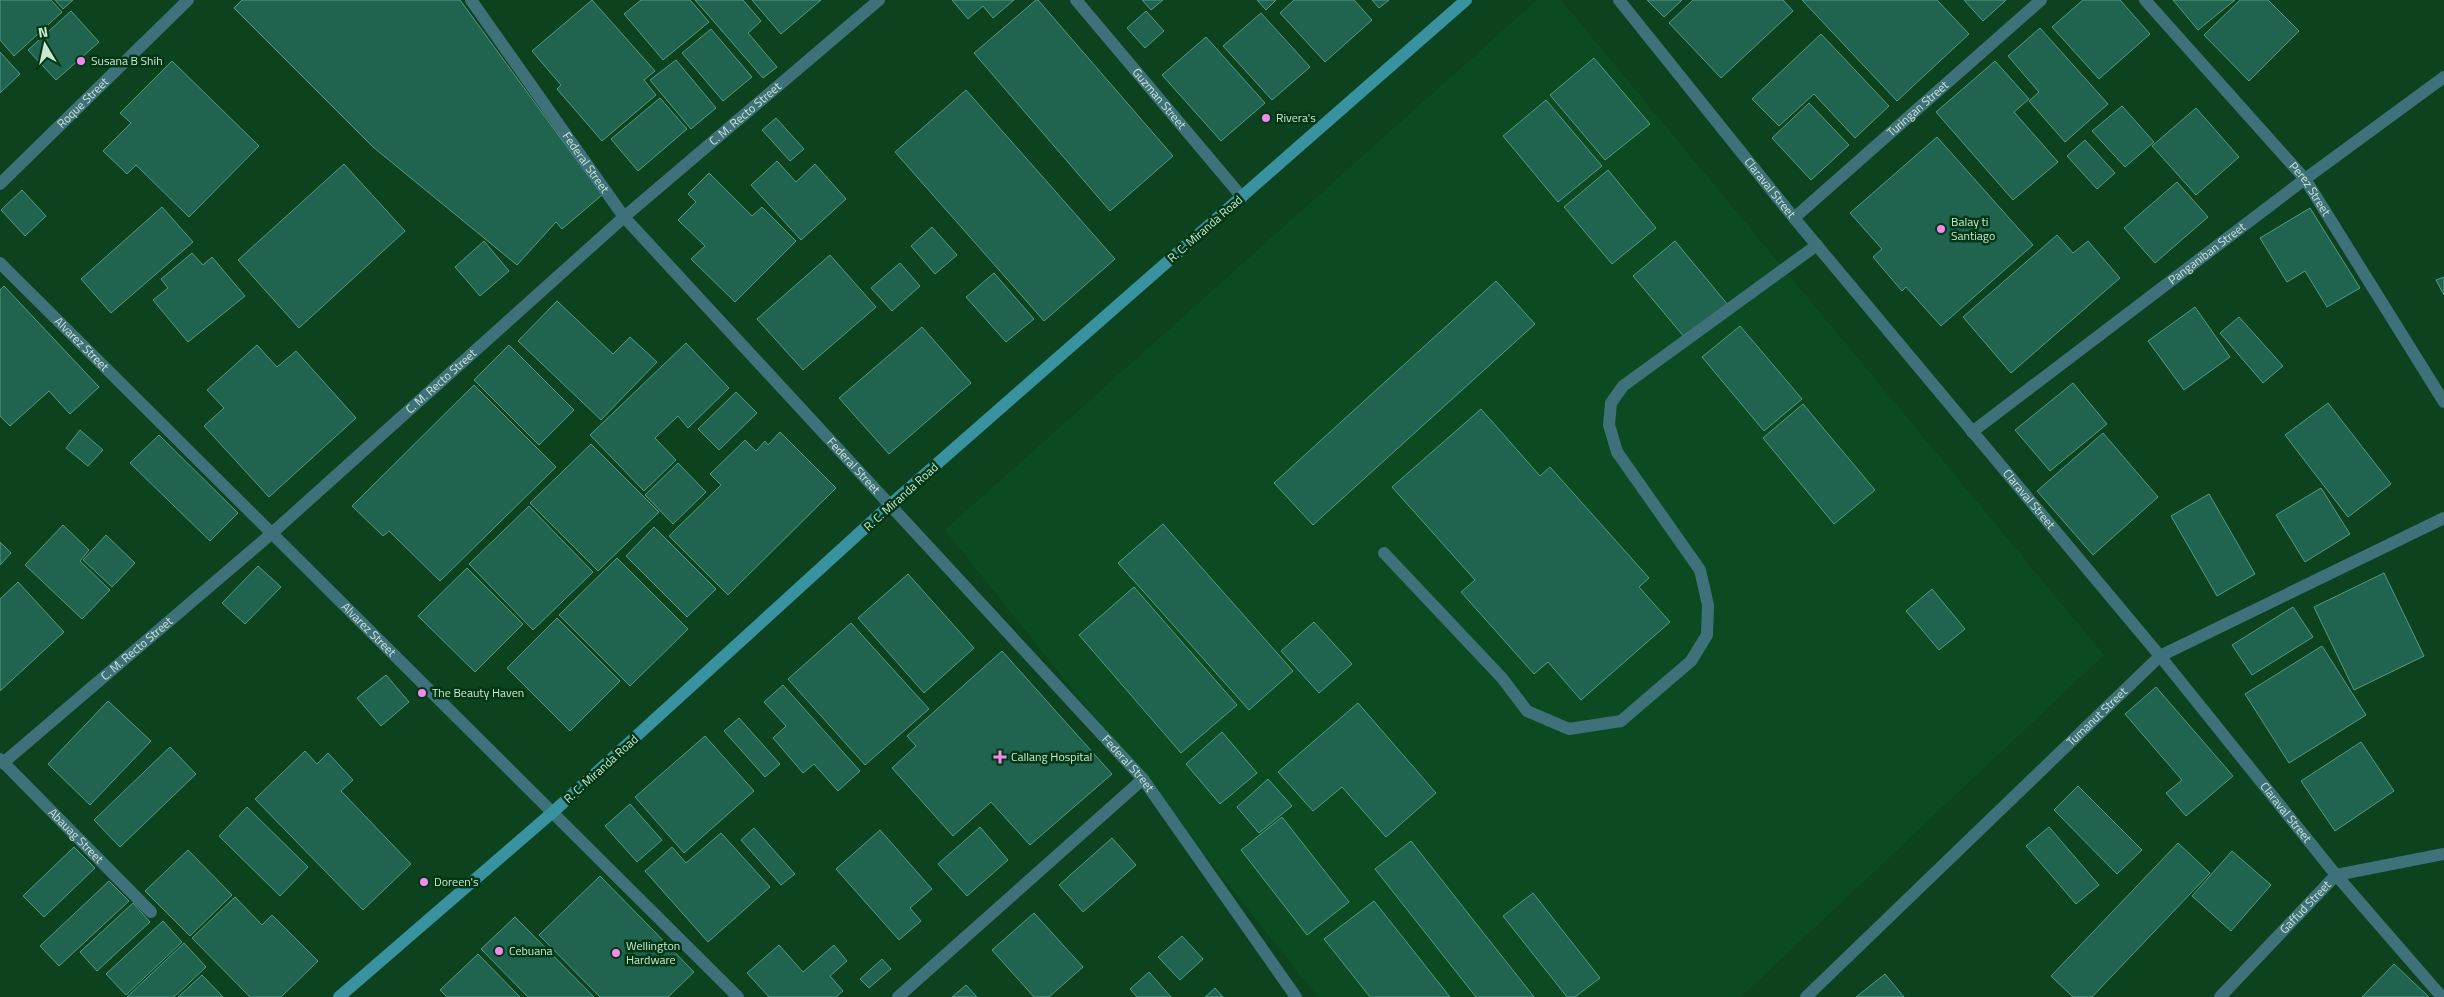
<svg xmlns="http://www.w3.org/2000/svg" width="2444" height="997" viewBox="0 0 2444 997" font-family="'Titillium Web',sans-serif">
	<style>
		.built { fill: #0c4b22 }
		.building { fill: #20634f; stroke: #539b83 }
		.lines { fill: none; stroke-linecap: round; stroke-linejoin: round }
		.service { stroke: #3e717a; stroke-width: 12 }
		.minor { stroke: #3e717a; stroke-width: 12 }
		.tertiary { stroke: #3e717a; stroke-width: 12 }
		.secondary { stroke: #3992a0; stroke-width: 12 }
		.poi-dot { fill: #f689ee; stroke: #003714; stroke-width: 2 }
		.labels { text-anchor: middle; stroke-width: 5; stroke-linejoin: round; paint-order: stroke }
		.poi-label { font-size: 12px; fill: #cce7d1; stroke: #003714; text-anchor: start }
		.street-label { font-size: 12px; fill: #cce7d1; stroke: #003714 }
	</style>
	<rect width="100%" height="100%" fill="#0c421e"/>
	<!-- built -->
	<path class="built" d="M1537,0H1561L2104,655L1741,997H1318L945,530Z"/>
	<!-- building -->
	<g class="building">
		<path d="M0,0H51L62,12L14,56L0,40Z"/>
		<path d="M55,0H73L63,9Z"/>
		<path d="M242,0H460L602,195L562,229L556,222L517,265L373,147L234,8Z"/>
		<path d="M592,0L655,71L644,80L656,95L602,141L557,89L561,85L532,51Z"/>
		<path d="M641,0H690L709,22L663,60L624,14Z"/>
		<path d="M695,0H743L761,21L748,33L777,67L763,78Z"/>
		<path d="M752,0H821L781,34Z"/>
		<path d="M952,0H1014L993,18L983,6L968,19Z"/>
		<path d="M1036,0H1038L1173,156L1110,211L974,53Z"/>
		<path d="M1142,0H1163L1151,10Z"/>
		<path d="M1257,0H1276L1266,10Z"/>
		<path d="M1294,0H1354L1372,20L1325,62L1280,13Z"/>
		<path d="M1372,0H1389L1379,8Z"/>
		<path d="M1647,0H1682L1664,17Z"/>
		<path d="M1693,0H1783L1793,11L1721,78L1669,23Z"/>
		<path d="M1802,0H1937L1969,34L1897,101Z"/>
		<path d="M1964,0H2006L1983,21Z"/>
		<path d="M2083,0H2120L2150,34L2099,79L2052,27Z"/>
		<path d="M2173,0H2235L2198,30Z"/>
		<path d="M2240,0H2268L2299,31L2249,81L2204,35Z"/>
		<path d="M71,11L99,42L56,80L28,50Z"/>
		<path d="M1146,11L1164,31L1145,48L1127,28Z"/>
		<path d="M1261,13L1310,67L1272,100L1223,46Z"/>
		<path d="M2040,28L2108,104L2065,142L2029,101L2039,92L2008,56Z"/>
		<path d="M711,29L752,77L723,101L682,53Z"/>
		<path d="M1821,34L1889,106L1855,138L1814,94L1779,126L1752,99Z"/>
		<path d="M1206,37L1265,103L1221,141L1162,75Z"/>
		<path d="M0,52L20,74L0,93Z"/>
		<path d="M1594,58L1650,124L1605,160L1550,95Z"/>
		<path d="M676,60L716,108L691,129L650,80Z"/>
		<path d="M172,61L259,146L189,217L136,165L127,174L103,151L131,123L120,113Z"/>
		<path d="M1995,61L2029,99L2014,112L2058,162L2013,200L1936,112Z"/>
		<path d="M966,90L1115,259L1044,321L895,152Z"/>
		<path d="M660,98L687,129L638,171L611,139Z"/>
		<path d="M1546,100L1602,166L1558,202L1503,136Z"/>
		<path d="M1809,103L1849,145L1811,180L1772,138Z"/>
		<path d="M2122,106L2154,142L2125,167L2092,131Z"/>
		<path d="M2196,108L2239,157L2196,195L2152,146Z"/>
		<path d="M776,118L804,149L790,161L762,130Z"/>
		<path d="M1937,137L2033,245L1941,326L1906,287L1902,291L1873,257L1882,249L1850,213Z"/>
		<path d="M2085,140L2115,173L2097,189L2067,156Z"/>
		<path d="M777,161L796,182L815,164L846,199L801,240L751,185Z"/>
		<path d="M344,164L405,231L299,328L238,260Z"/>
		<path d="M1608,170L1656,228L1612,264L1564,207Z"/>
		<path d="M709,173L752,216L762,207L796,241L735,302L691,259L705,246L678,220L696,202L688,194Z"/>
		<path d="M2177,182L2208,217L2155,263L2124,228Z"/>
		<path d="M22,190L46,216L25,236L1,210Z"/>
		<path d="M162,207L193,242L111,313L81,279Z"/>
		<path d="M2310,208L2360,288L2327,307L2305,271L2287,282L2260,238Z"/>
		<path d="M932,227L957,255L935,274L911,246Z"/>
		<path d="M2057,235L2073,253L2088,241L2120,278L2011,373L1963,317Z"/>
		<path d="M484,241L509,271L480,296L455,267Z"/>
		<path d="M1675,241L1728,305L1686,339L1633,276Z"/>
		<path d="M192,253L203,265L212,257L245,296L188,342L153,300L168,288L161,279Z"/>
		<path d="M830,255L876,307L803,370L757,319Z"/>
		<path d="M900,263L920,286L892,311L871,288Z"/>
		<path d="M994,273L1034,319L1006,342L966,297Z"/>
		<path d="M2444,277V295L2436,280Z"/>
		<path d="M1496,281L1535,324L1313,525L1274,483Z"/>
		<path d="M4,286L99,387L70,414L49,391L10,426L0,416V290Z"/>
		<path d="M557,301L613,354L630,337L657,362L601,420L518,341Z"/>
		<path d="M2195,307L2230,357L2184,390L2148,341Z"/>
		<path d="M2239,317L2283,366L2263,383L2220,333Z"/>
		<path d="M1740,326L1802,399L1764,431L1702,357Z"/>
		<path d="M922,327L971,383L889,454L839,398Z"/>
		<path d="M686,343L729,388L688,428L678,416L655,438L676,460L644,491L590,435Z"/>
		<path d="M257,345L277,367L296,351L356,418L269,497L204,426L224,408L207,390Z"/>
		<path d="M509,345L574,410L539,445L474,380Z"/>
		<path d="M2073,383L2107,424L2050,471L2015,430Z"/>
		<path d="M474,385L556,467L440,581L389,531L383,536L352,506Z"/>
		<path d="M736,392L757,413L719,450L698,429Z"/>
		<path d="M2328,403L2391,484L2348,517L2285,435Z"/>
		<path d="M1803,404L1875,490L1834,524L1763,438Z"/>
		<path d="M1481,409L1540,476L1550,467L1649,578L1639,587L1670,622L1581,700L1548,662L1534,674L1461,592L1475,580L1392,487Z"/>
		<path d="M80,430L103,450L88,466L66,448Z"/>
		<path d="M780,432L836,488L728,595L669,536L721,485L710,474L745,440L756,451L765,441L768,445Z"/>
		<path d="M2103,433L2158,497L2093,555L2037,491Z"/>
		<path d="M159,435L238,513L210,541L130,463Z"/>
		<path d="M591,444L659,512L598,571L530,503Z"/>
		<path d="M678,463L706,492L673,524L645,495Z"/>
		<path d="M2321,488L2350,534L2305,562L2276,515Z"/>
		<path d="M2209,494L2255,574L2217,596L2171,516Z"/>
		<path d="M529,506L593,572L533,630L469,564Z"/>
		<path d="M1163,524L1293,671L1249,710L1118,563Z"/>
		<path d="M63,525L89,550L80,561L110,590L82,619L25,565Z"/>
		<path d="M654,527L716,589L687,617L626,556Z"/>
		<path d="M106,535L135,563L112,587L83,560Z"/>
		<path d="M0,542L11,553L0,565Z"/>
		<path d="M617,558L688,629L630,686L559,615Z"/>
		<path d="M258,566L281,587L245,624L222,603Z"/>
		<path d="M467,568L523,624L475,672L418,616Z"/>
		<path d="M2384,573L2424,656L2354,690L2314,607Z"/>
		<path d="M908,574L974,648L924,693L858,618Z"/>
		<path d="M18,582L64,632L0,691V599Z"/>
		<path d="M1134,587L1237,705L1181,753L1079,635Z"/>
		<path d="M1932,589L1965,629L1939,650L1906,611Z"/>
		<path d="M2293,607L2313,637L2252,675L2232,645Z"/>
		<path d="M557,618L620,681L570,731L507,668Z"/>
		<path d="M1314,622L1352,664L1319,693L1281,651Z"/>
		<path d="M851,623L929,709L865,765L788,679Z"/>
		<path d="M2322,646L2366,715L2289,763L2245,694Z"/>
		<path d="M1002,651L1112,774L1030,845L991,802L953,836L892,768L916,746L907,736Z"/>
		<path d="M386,675L409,702L381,726L357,698Z"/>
		<path d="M783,685L860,771L838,791L814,764L803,773L773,738L786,726L764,702Z"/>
		<path d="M2156,687L2233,776L2186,816L2166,793L2182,780L2125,714Z"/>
		<path d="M108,701L151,741L90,805L48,764Z"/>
		<path d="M1358,703L1436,793L1386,837L1342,787L1313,811L1278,772Z"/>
		<path d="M739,718L780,764L765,777L724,731Z"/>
		<path d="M1222,732L1257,773L1220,804L1186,764Z"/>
		<path d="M705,736L754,791L684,853L635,797Z"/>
		<path d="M2361,742L2394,791L2335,831L2301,781Z"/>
		<path d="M170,747L196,774L120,847L94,820Z"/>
		<path d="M305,751L317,764L328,753L353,780L341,791L411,864L363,910L255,799Z"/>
		<path d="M1268,779L1292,806L1259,833L1237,807Z"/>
		<path d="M2078,786L2142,850L2117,874L2054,810Z"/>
		<path d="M630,804L662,840L637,862L605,826Z"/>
		<path d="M247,807L308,867L280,896L219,836Z"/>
		<path d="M1282,817L1349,902L1307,935L1241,850Z"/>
		<path d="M980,827L1008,860L967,896L938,864Z"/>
		<path d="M2049,827L2099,885L2076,904L2026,846Z"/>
		<path d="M754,828L795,874L781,885L741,840Z"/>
		<path d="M880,830L932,889L910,908L921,921L899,940L836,869Z"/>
		<path d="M721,833L770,887L708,942L645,871L672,847L686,863Z"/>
		<path d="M1112,838L1136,865L1083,912L1059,885Z"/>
		<path d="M1411,841L1534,997H1476L1375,869Z"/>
		<path d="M2178,843L2210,873L2092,997H2073L2051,976Z"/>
		<path d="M74,847L95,868L44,917L23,896Z"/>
		<path d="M188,850L232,895L190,936L145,891Z"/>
		<path d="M2232,851L2271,885L2231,931L2192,896Z"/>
		<path d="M600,876L694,972L668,997H600L539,935Z"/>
		<path d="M109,881L129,901L59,966L40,946Z"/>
		<path d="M1533,893L1600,978L1575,997H1567L1503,916Z"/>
		<path d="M235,897L262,925L272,915L318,961L281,997H250L192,938Z"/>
		<path d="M1374,901L1450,997H1370L1324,939Z"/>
		<path d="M133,903L150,922L97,971L80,952Z"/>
		<path d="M1034,913L1083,967L1049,997H1034L992,950Z"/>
		<path d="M515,917L594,997H528L481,949Z"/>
		<path d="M163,921L182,942L126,995L106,974Z"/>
		<path d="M1182,936L1203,959L1180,980L1158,957Z"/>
		<path d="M184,943L206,967L174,997H127Z"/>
		<path d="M779,945L803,972L834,945L847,961L830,976L843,991L836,997H769L747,973Z"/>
		<path d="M478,954L520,997H447L440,990Z"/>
		<path d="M882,959L891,969L869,988L860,979Z"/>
		<path d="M2394,964L2429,997H2362Z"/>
		<path d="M1149,972L1171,997H1137L1130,989Z"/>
		<path d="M1885,974L1904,997H1856Z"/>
		<path d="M202,975L223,997H178Z"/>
		<path d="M966,985L977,997H952Z"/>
		<path d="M1215,988L1223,997H1205Z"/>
	</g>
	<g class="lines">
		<!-- service -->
		<path class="service" d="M1384,553L1502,678L1527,711L1569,729L1621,721L1691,661L1707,635L1708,605L1700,570L1617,452L1609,425L1611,403L1623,386L1817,245"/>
		<!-- minor -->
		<g class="minor">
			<path id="s1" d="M471,0L624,217L1143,779L1296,997"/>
			<path id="s2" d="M2145,0L2305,179L2444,402"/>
			<path id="s3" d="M1794,218L2041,0"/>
			<path id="s4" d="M0,263L738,997"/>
			<path d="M2160,656L2444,518"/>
			<path id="s5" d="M3,763L271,534L624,217L879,0"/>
			<path d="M898,997L1143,779"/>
			<path id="s6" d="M2220,997L2336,875L2444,854"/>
		</g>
		<!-- tertiary -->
		<g class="tertiary">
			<path id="s7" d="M1076,0L1242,197"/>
			<path id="s8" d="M1619,0L1794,218L2160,656L2336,875L2442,997"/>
			<path id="s9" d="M0,184L188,0"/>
			<path id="s10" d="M1972,432L2305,179L2444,77"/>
			<path id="s11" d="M0,759L151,912"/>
			<path id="s12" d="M1806,997L2160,656"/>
		</g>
		<!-- secondary -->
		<path class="secondary" d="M339,997L553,812L890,505L1466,0"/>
	</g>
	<!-- markers -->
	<g class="poi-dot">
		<circle cx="81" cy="61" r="5"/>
		<circle cx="1266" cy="118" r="5"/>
		<circle cx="1941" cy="229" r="5"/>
		<circle cx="422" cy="693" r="5"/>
		<path d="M997.5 749.5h5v5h5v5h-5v5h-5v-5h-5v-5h5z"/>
		<circle cx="424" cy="882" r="5"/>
		<circle cx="499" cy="951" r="5"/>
		<circle cx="616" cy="953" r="5"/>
	</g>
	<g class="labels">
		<!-- poi labels -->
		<g class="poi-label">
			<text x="91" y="65">Susana B Shih</text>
			<text x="1276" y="122">Rivera's</text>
			<text x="1951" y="226">Balay ti<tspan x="1951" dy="14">Santiago</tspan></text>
			<text x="432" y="697">The Beauty Haven</text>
			<text x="1011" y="761">Callang Hospital</text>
			<text x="434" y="886">Doreen's</text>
			<text x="626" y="950">Wellington<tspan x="626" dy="14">Hardware</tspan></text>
			<text x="509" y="955">Cebuana</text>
		</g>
		<!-- street labels -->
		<g class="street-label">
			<text dy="4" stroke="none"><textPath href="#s7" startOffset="129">Guzman Street</textPath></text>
			<text dy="4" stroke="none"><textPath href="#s9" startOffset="116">Roque Street</textPath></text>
			<text dy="4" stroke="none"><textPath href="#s3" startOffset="165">Turingan Street</textPath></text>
			<text dy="4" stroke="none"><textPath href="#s5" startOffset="986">C. M. Recto Street</textPath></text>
			<text dy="4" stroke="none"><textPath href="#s1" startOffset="199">Federal Street</textPath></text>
			<text dy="4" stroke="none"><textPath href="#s8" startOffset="241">Claraval Street</textPath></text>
			<text dy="4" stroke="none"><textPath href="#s2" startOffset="251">Perez Street</textPath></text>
			<text transform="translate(1205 229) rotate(-41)" y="4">R. C. Miranda Road</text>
			<text dy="4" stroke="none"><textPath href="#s10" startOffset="295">Panganiban Street</textPath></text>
			<text dy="4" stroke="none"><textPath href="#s4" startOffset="115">Alvarez Street</textPath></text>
			<text dy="4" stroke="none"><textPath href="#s5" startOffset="581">C. M. Recto Street</textPath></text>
			<text dy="4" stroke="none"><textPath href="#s1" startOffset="604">Federal Street</textPath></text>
			<text transform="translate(901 497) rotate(-42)" y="4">R. C. Miranda Road</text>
			<text dy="4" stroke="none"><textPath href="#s8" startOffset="646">Claraval Street</textPath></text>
			<text dy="4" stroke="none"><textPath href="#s4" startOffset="520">Alvarez Street</textPath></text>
			<text dy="4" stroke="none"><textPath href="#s5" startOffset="176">C. M. Recto Street</textPath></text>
			<text dy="4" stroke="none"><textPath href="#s12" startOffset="404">Tumanut Street</textPath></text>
			<text dy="4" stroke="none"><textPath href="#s1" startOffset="1009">Federal Street</textPath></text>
			<text transform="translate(601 769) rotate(-42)" y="4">R. C. Miranda Road</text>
			<text dy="4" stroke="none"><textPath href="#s8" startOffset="1051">Claraval Street</textPath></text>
			<text dy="4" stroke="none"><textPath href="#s11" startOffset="108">Abauag Street</textPath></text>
			<text dy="4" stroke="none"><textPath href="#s6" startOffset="124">Gaffud Street</textPath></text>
		</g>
	</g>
	<!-- north arrow -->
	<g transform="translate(45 45) rotate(351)" stroke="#003714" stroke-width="4" paint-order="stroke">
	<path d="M0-4L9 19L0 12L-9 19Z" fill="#cce7d1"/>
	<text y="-8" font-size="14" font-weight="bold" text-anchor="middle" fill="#cce7d1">N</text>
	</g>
</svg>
